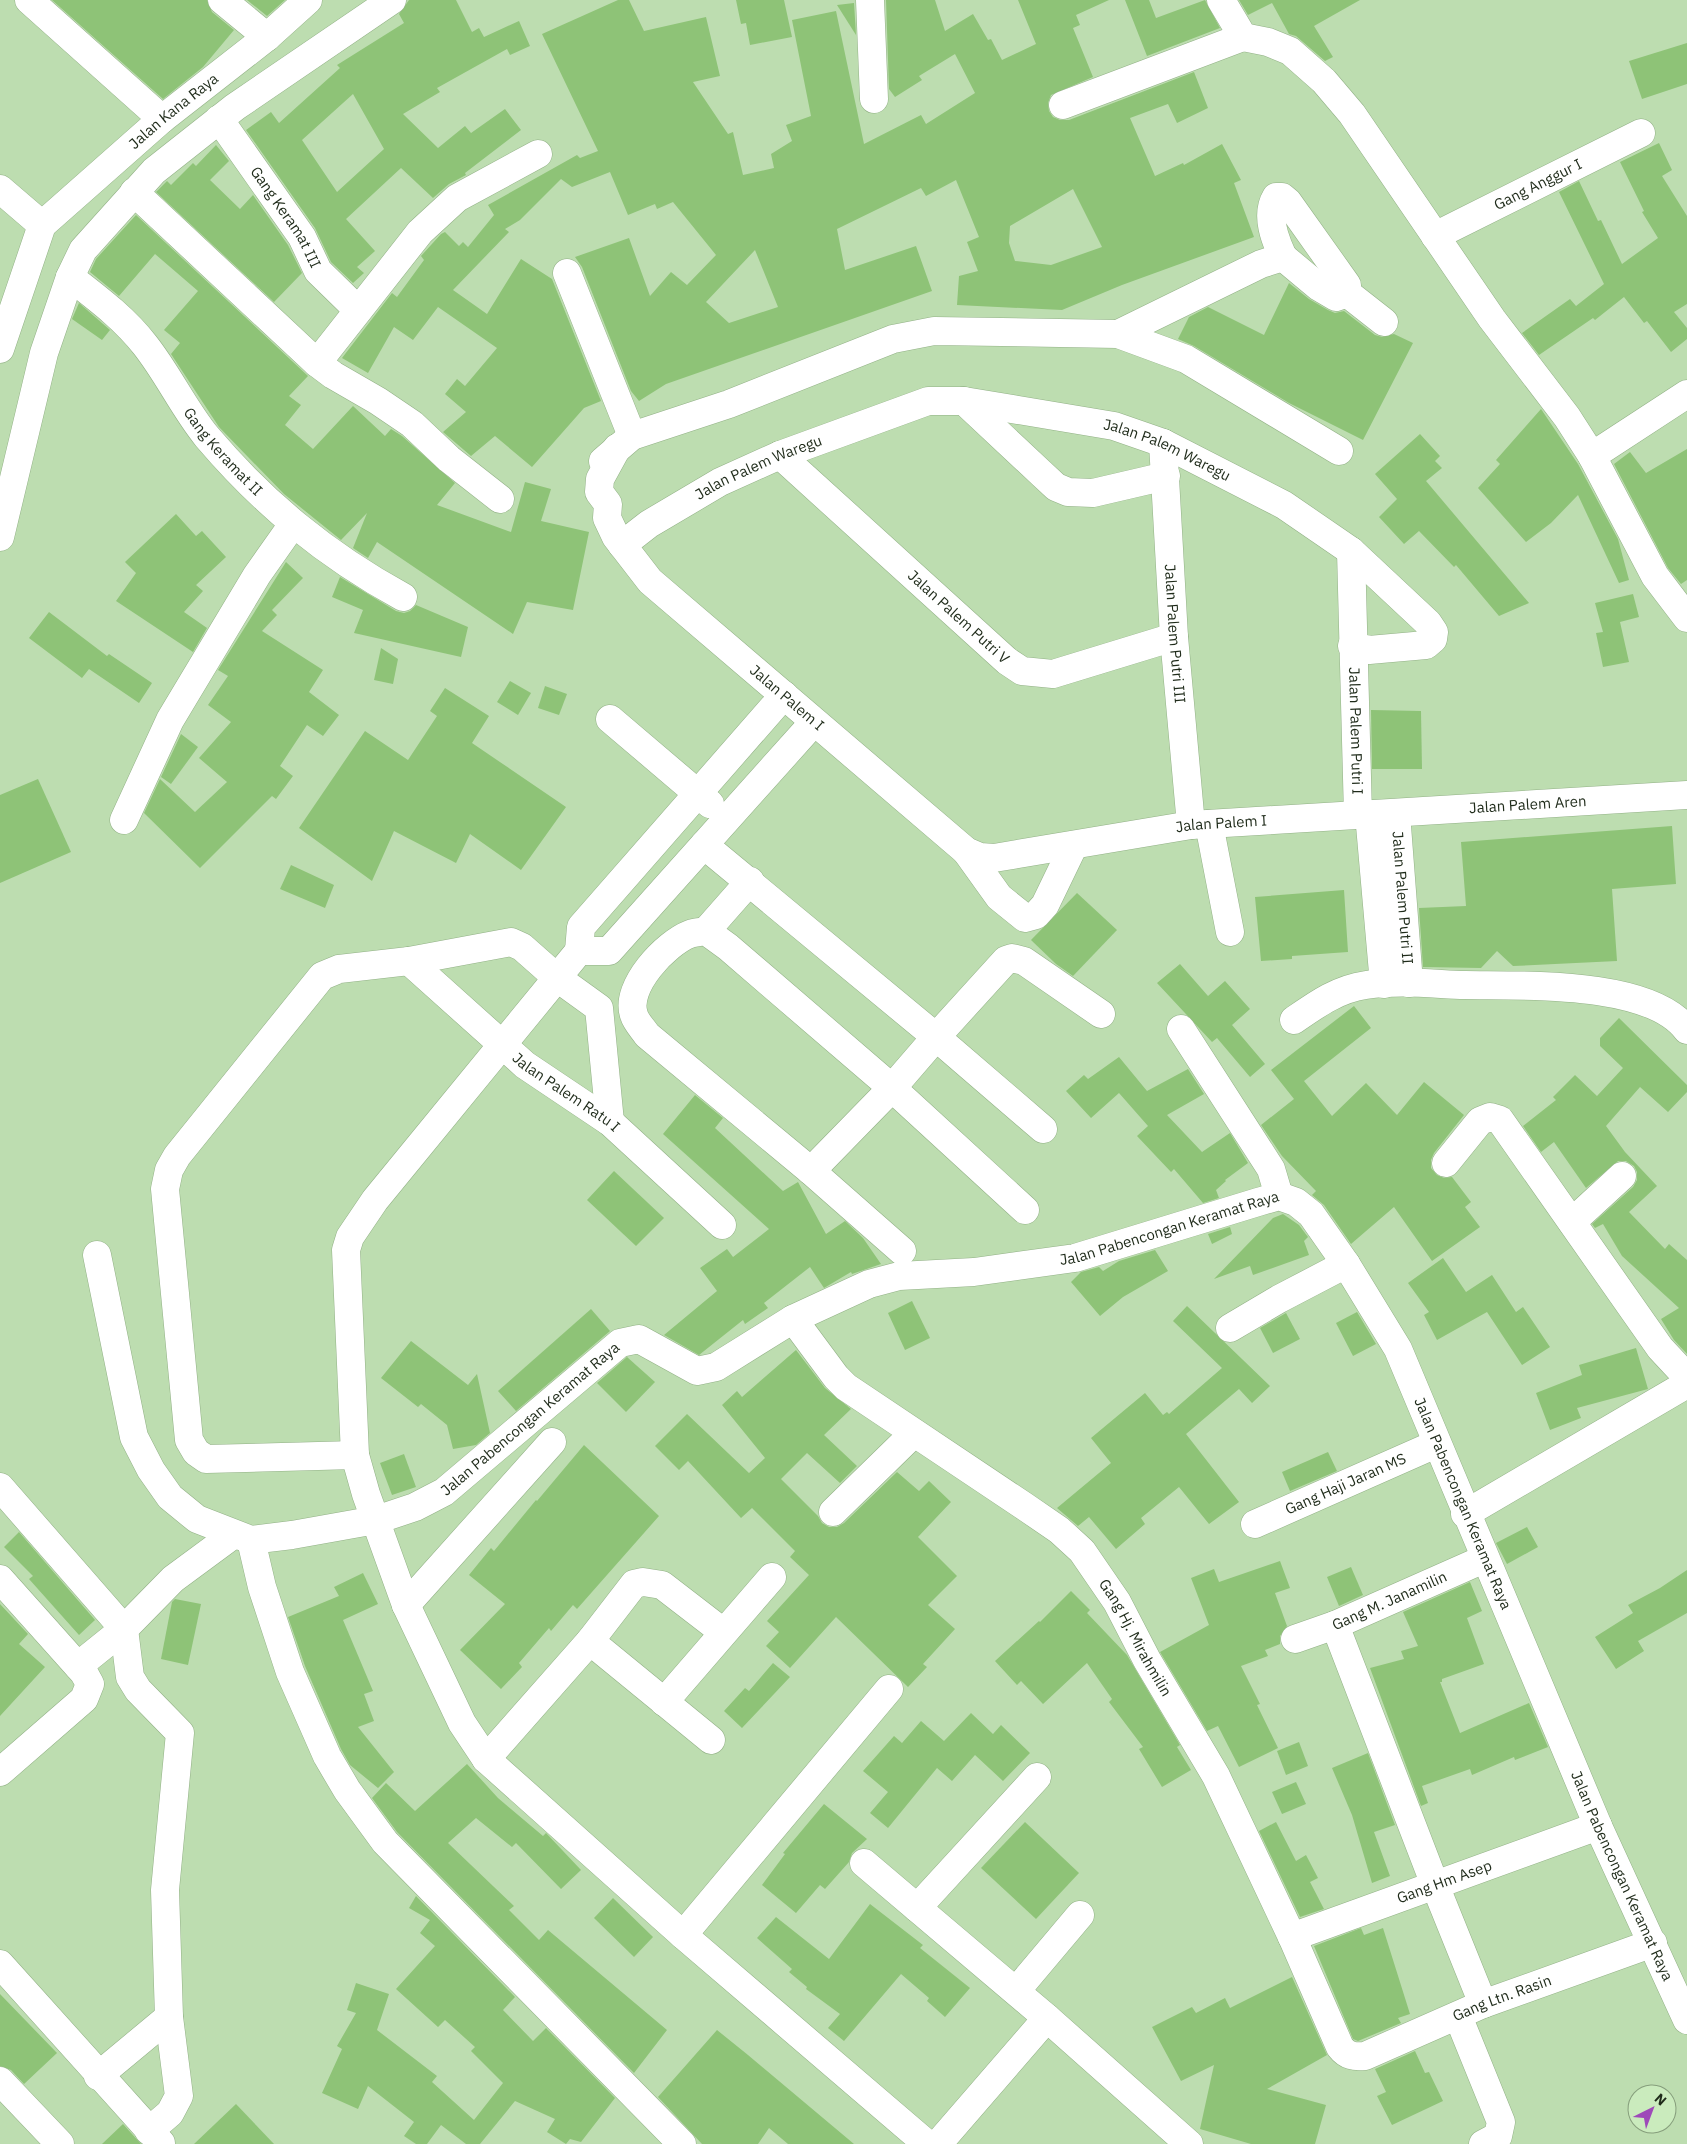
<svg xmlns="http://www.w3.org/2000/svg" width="1687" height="2144" viewBox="0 0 1687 2144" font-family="'IBM Plex Sans',sans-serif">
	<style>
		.building { fill: #8ec377; fill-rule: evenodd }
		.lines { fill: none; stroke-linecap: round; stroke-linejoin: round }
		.minor-casing { stroke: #92b186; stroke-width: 29 }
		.minor { stroke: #fff; stroke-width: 28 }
		.labels { text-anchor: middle; stroke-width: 4; stroke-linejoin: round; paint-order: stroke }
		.street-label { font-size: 15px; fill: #1f2b1a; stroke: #caebbd }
	</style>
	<rect width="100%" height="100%" fill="#bdddb0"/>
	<!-- building -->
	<g class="building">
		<path d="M52,0H207L212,12L234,30L203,67L163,99Z"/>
		<path d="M247,0H285L267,16Z"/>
		<path d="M409,0H456L472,32L479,28L484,37L519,21L530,46L510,55L507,49L437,88L440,92L403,114L438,148L465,126L471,133L505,109L521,130L465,173L466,175L449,184L433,198L401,168L346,219L375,251L357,267L364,273L353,283L331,262L315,228L246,130L271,112L279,123L340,68L337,65L404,23L399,14ZM353,94L384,149L337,192L302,140Z"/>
		<path d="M618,0H629L644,31L706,17L720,76L693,82L728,134L733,132L743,175L774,168L771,154L792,141L786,125L811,116L792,20L836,11L864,144L921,115L926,124L975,93L955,54L919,76L922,80L895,97L889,89L886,0H935L945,31L973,14L988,40L991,39L1002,60L1036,44L1018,0H1109L1076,15L1080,25L1073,28L1093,77L1051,95L1048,103L1049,111L1053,117L1060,120H1069L1194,72L1208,108L1177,123L1168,104L1130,118L1155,176L1183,163L1184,165L1222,144L1241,180L1234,183L1254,237L1122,285L1062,310L957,305L959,276L978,271L967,242L979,237L956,180L926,196L921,188L837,229L845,270L916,246L932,291L666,384L639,401L631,391L582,267L575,257L629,238L650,296L671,272L687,285L716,255L673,202L657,209L655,204L628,215L610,172L572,187L561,179L520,220L505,229L509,232L453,290L487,314L521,259L552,279L601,401L584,408L532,467L495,436L471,456L443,432L466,412L445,394L457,379L465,386L497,348L438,307L413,340L394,327L368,373L342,358L392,293L397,297L424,260L421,256L441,234L445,232L459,246L463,242L468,247L494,215L488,205L577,155L580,158L598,151L542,34ZM1073,189L1102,247L1051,265L1015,261L1009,243L1010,226ZM755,250L778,307L729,323L706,302Z"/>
		<path d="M736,0H784L792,37L750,45L746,23L741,24Z"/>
		<path d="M1125,0H1149L1156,18L1205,0L1220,28L1147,56Z"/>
		<path d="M1239,0H1360L1314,26L1333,57L1325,61L1296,36L1289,34L1272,3L1248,15Z"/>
		<path d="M854,3L856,35L837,5Z"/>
		<path d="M1687,43V84L1642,99L1629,61Z"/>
		<path d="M1659,143L1672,170L1662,176L1687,216V304L1674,312L1687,328V339L1671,352L1647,321L1644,323L1624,297L1595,320L1593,318L1539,355L1522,333L1570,299L1576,306L1604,284L1559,192L1579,181L1598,221L1601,220L1622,264L1658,238L1642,212L1644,211L1620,162Z"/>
		<path d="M216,145L229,161L210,180L240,209L253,195L288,245L302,273L274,302L156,192L167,181L171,185L193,163L196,166Z"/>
		<path d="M136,215L308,376L289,396L301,405L285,425L313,449L353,406L385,436L391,429L402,436L455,483L437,505L511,532L525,482L551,489L541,521L589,532L573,610L527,602L513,634L377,542L368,558L353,548L367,513L341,540L284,494L219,427L171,354L180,343L164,330L198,291L155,254L119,296L90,272L96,259Z"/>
		<path d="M1289,283L1309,299L1328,310L1335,313L1344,311L1375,335L1382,337L1394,334L1413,343L1363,440L1289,403L1194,346L1178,339L1189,317L1208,307L1264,335Z"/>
		<path d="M79,303L110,330L102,340L72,319Z"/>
		<path d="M1541,409L1578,464L1618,539L1629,580L1619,583L1578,495L1551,523L1526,542L1478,488L1500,464L1496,460Z"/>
		<path d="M1420,434L1440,456L1435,461L1442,468L1426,481L1529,603L1499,616L1456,565L1454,567L1419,531L1404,544L1379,517L1397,499L1375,474Z"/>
		<path d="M1687,449V580L1681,584L1668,568L1614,464L1630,452L1646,473Z"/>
		<path d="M176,514L196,536L202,531L226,557L196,585L203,591L184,612L207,628L193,652L116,601L136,573L125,562Z"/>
		<path d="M286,562L303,578L272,610L277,615L262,631L323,670L309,692L339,715L323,736L307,725L280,766L293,776L276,799L272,796L200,868L144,813L160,779L195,812L227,782L199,758L231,722L208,705L228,676L218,670Z"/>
		<path d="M340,577L396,611L404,613L410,611L416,605L468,627L461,657L354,633L363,610L332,597Z"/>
		<path d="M1633,594L1639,617L1620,622L1629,662L1603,667L1596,633L1603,632L1595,603Z"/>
		<path d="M49,612L107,656L109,654L152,683L139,703L89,669L82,678L29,638Z"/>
		<path d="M381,648L398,659L393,684L374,680Z"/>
		<path d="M510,681L531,693L518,715L497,702Z"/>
		<path d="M545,686L567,694L559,715L538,708Z"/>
		<path d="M445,688L489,716L472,743L566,807L521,870L470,834L456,863L394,831L372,881L299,828L365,731L408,760L437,716L430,711Z"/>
		<path d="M1371,710L1421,711L1422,769H1372Z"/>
		<path d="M181,734L198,747L171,784L161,777Z"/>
		<path d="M38,779L71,852L0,883V795Z"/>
		<path d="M1672,826L1676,884L1612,889L1617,961L1513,966L1497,951L1481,968L1423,967L1419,908L1466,906L1461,842Z"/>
		<path d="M291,865L334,885L325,908L280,889Z"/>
		<path d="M1344,890L1348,952L1292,956V959L1261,961L1255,897Z"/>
		<path d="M1077,893L1117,930L1073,976L1056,964L1031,940Z"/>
		<path d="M1180,964L1208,996L1225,981L1250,1009L1232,1025L1265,1064L1250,1077L1217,1038L1212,1042L1157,983Z"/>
		<path d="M1354,1006L1371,1028L1304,1081L1332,1116L1366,1083L1397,1115L1424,1082L1464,1115L1434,1153L1431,1160V1168L1437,1175L1444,1178L1452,1177L1471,1202L1465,1207L1480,1227L1432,1261L1394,1207L1351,1244L1324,1205L1312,1195L1316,1191L1282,1156L1261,1125L1294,1099L1271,1070Z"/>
		<path d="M1619,1018L1687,1085V1092L1668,1112L1640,1087L1606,1126L1625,1152L1657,1186L1629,1212L1665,1249L1669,1244L1687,1260V1354L1674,1340L1661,1319L1679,1308L1622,1256L1603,1224L1595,1228L1592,1224L1633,1187L1637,1180V1172L1634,1166L1626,1161H1618L1586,1188L1554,1142L1541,1152L1523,1126L1556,1100L1553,1097L1575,1075L1597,1096L1623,1068L1600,1046V1038Z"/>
		<path d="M1119,1057L1147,1091L1188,1069L1204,1094L1167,1115L1202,1152L1230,1133L1248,1163L1225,1180L1226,1181L1216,1190L1219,1198L1203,1203L1174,1169L1171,1172L1137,1136L1148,1126L1119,1093L1091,1118L1066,1091L1084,1075L1088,1079Z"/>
		<path d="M695,1095L723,1118L715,1128L783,1191L798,1182L826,1234L845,1221L863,1238L881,1264L852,1274L851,1272L824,1288L810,1267L764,1303L768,1308L745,1324L743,1320L699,1355L664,1335L717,1291L700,1268L727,1249L733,1257L769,1229L663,1134Z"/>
		<path d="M614,1171L664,1218L636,1246L587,1200Z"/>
		<path d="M1283,1214L1299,1225L1308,1237L1304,1241L1309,1255L1253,1275L1250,1266L1214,1279L1273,1218Z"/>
		<path d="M1230,1227L1232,1234L1212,1244L1208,1234Z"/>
		<path d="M1155,1250L1168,1271L1123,1297L1100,1316L1071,1282L1081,1272L1099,1267L1103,1271L1119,1261Z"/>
		<path d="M1443,1258L1466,1292L1492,1275L1516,1312L1523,1307L1550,1347L1522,1365L1487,1312L1437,1340L1424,1315L1429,1312L1408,1283Z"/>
		<path d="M912,1301L930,1338L905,1350L888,1313Z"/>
		<path d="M1187,1306L1270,1386L1252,1403L1239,1389L1186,1434L1239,1502L1209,1524L1179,1487L1141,1518L1145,1524L1116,1549L1089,1517L1078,1526L1057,1508L1111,1463L1091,1438L1145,1393L1163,1415L1167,1412L1169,1414L1222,1368L1173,1321Z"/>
		<path d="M591,1309L610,1331L516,1411L498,1391Z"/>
		<path d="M1357,1312L1376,1344L1353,1356L1336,1323Z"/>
		<path d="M1286,1313L1300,1339L1273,1353L1260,1328Z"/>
		<path d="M411,1341L468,1385L477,1374L490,1433L476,1445L453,1449L447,1425L421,1404L418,1407L381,1378Z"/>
		<path d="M1636,1348L1648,1389L1577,1408L1581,1418L1550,1430L1536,1393L1582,1375L1579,1365Z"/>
		<path d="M796,1350L825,1388L851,1409L824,1435L857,1466L840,1483L807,1453L781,1479L818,1516L822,1523L829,1527H837L844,1523L897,1472L919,1491L929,1481L951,1502L918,1537L957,1576L928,1605L955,1629L923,1664L927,1667L908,1687L836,1617L790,1668L766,1646L779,1632L767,1621L809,1575L790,1557L795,1551L752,1508L741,1518L688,1461L679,1470L655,1446L687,1414L749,1473L765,1458L722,1405L737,1391L742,1397Z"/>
		<path d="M627,1357L655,1382L626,1412L597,1383Z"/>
		<path d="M584,1445L659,1516L577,1609L573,1605L551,1631L549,1628L519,1663L522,1667L501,1689L460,1650L505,1604L469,1575L491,1548L494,1551L536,1500L537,1501Z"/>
		<path d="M1328,1452L1337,1471L1290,1491L1282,1472Z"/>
		<path d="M404,1454L416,1487L392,1495L380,1463Z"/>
		<path d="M1527,1527L1538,1547L1507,1564L1496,1543Z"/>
		<path d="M19,1532L95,1620L79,1635L29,1579L33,1576L4,1547Z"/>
		<path d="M1280,1561L1290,1588L1275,1593L1287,1626L1280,1636V1644L1265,1650L1268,1656L1241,1666L1260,1704L1257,1705L1278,1748L1239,1767L1218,1726L1207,1731L1160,1652L1209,1625L1191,1578L1214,1569L1219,1582Z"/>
		<path d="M1351,1567L1363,1595L1339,1606L1327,1577Z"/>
		<path d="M1687,1570V1613L1638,1641L1644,1651L1616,1669L1595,1637L1633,1613L1628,1605L1660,1588Z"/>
		<path d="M363,1573L378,1604L343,1620L373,1691L364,1694L374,1721L358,1727L394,1772L378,1788L350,1765L341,1749L305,1666L288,1617L339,1596L334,1587Z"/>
		<path d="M1470,1582L1482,1611L1467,1618L1484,1664L1442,1679V1682H1440L1460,1733L1529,1703L1548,1747L1515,1760L1514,1757L1472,1775L1470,1769L1422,1786L1428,1803L1421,1806L1370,1668L1404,1659L1401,1651L1418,1646L1403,1612Z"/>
		<path d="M1071,1591L1090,1610L1087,1613L1127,1655L1180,1745L1177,1747L1191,1770L1162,1787L1139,1749L1143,1747L1109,1702L1112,1699L1087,1663L1043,1704L1021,1681L1017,1685L995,1661L1039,1621L1040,1622Z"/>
		<path d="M175,1599L201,1604L188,1665L161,1659L172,1602Z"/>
		<path d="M0,1604L28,1634L19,1644L45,1667L0,1716Z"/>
		<path d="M773,1663L790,1677L742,1728L724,1711L745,1688L749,1691Z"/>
		<path d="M971,1713L993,1734L1001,1725L1030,1753L1003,1781L975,1755L952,1781L937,1768L888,1828L870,1813L888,1792L863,1771L894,1736L902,1743L921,1721L944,1741Z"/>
		<path d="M1299,1742L1308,1766L1286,1775L1277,1751Z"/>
		<path d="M1368,1753L1395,1825L1374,1832L1390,1876L1372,1883L1352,1815L1332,1768Z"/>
		<path d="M467,1764L498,1798L543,1836L546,1833L581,1870L561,1889L516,1843L512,1847L476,1818L448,1843L514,1906L509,1910L539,1940L548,1930L667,2030L634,2073L397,1832L372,1798L386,1783L415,1811Z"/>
		<path d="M1296,1782L1306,1804L1282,1814L1272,1792Z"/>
		<path d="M824,1804L867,1839L852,1853L849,1862L825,1889L820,1885L796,1913L762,1885L785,1854L783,1853Z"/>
		<path d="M1025,1822L1079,1873L1036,1919L981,1868Z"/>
		<path d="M1276,1822L1296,1861L1306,1855L1318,1878L1310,1882L1324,1909L1300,1917L1259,1831Z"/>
		<path d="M416,1896L515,1997L503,2010L533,2041L546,2028L615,2098L581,2142L570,2139L566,2144L547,2132L555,2119L515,2101L480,2144H466L441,2125L427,2144H416L404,2136L414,2122L368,2086L358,2109L322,2093L342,2049L337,2046L356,2013L347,2010L356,1983L389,1994L377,2030L437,2076L432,2082L474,2120L503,2083L471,2051L475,2047L445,2020L438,2027L396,1989L435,1946L420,1933L430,1920L409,1908Z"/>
		<path d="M613,1898L653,1937L634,1957L594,1918Z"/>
		<path d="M870,1904L923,1945L920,1948L970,1988L945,2017L927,2001L929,1998L901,1974L844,2041L828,2028L840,2014L806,1989L807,1987L789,1972L792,1969L757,1938L776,1917L829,1959Z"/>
		<path d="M1361,1928L1364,1935L1383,1928L1410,2014L1398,2018L1401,2023L1358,2041L1353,2039L1314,1946Z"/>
		<path d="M1292,1977L1327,2055L1267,2089L1326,2105L1315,2144H1251L1200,2129L1214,2065L1181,2081L1152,2027L1192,2007L1196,2013L1225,1998L1230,2008Z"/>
		<path d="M0,1994L57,2053L24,2084L11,2070L0,2066Z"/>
		<path d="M717,2030L748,2055L854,2144H788L769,2128L758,2144H702L658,2097Z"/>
		<path d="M1415,2051L1425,2073L1429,2072L1443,2101L1392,2125L1377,2096L1386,2092L1375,2069Z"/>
		<path d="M236,2104L274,2144H194Z"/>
		<path d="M123,2124L141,2144H102Z"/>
	</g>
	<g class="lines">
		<!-- minor casing -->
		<g class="minor-casing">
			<g id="minor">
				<path d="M29,0L162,119"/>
				<path d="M222,0L267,37"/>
				<path d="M870,0L874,99"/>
				<path d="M1221,0L1243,37L1268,42L1290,51L1324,81L1352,114L1492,319L1567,417L1592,456L1655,576L1687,618"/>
				<path d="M1063,105L1243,37"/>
				<path id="s1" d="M219,119L302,237L318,271L358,310"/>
				<path d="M0,189L42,225"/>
				<path d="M134,192L317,363L333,375L378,401L412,424L449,459L500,499"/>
				<path id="s2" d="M1435,236L1641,133"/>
				<path d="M1283,257L1319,287L1336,297L1347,293L1384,322"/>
				<path d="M567,273L632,436"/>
				<path id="s3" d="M70,277C97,298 124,318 145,345C168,374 184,409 207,437C264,504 326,555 403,597"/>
				<path d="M1118,334L1261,264L1283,257C1275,240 1265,215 1276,197H1282L1288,202L1347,285V293"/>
				<path id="s4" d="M0,349L42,225L162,119L267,37L308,0"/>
				<path d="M317,363L420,232L457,198L538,154"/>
				<path d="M964,401L1042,474L1056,487L1068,492L1093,493L1166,476"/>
				<path id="s5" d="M1163,443L1174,637L1191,825"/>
				<path id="s6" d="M617,448L600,479L599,492L608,504L607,518L616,537L650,581L966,851L980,857L994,858L1191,825L1687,795"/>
				<path id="s7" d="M780,455L1007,661L1022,671L1053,674L1174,637"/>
				<path d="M1592,456L1687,394"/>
				<path d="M603,461L632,436L729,404L893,339L934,331L1118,334L1186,359L1339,451"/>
				<path d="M0,537L44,353L70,277L83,250L154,171L235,107L392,0"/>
				<path id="s8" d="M622,545L649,524L720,482L780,455L928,401H964L1114,426L1163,443L1284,505L1351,551L1428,623L1434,632L1433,639L1426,645L1369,650L1352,646"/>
				<path id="s9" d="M1351,551L1358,815"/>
				<path d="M784,695L581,927L579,951H609L814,722"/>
				<path d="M610,719L710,804"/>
				<path id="s10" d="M1396,813L1409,983"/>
				<path d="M1369,814L1384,984"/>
				<path d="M124,820L170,720L257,575L293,524"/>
				<path d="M1209,824L1230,932"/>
				<path d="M704,845L936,1037L1006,960L1012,958L1024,961L1101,1014"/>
				<path d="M966,851L999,897L1025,918L1036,915L1045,905L1074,845"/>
				<path d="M706,931L750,881"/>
				<path d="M579,951L375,1200L350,1237L346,1250L355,1455L366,1494L406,1605L462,1723L486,1759L683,1935L927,2144"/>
				<path id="s11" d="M409,961L525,1065L610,1122L722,1225"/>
				<path d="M1294,1020C1317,1004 1338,989 1366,985C1398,980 1433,984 1465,985C1522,986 1650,980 1687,1030"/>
				<path d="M1181,1029L1271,1169L1279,1196"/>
				<path d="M1446,1163L1480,1121L1490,1117L1500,1120L1660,1348L1687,1377"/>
				<path d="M811,1171L647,1035C643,1029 636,1022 634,1015C624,987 666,943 690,934C695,932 701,932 706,931L728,947L892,1088L1025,1210"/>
				<path d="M1572,1222L1622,1176"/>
				<path d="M902,1251L811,1171L892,1088L936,1037L1043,1129"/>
				<path id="s12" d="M97,1255L134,1437L151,1470L170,1497L197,1519L251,1540L292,1535L376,1520L415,1507L444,1492L620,1343L639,1339L697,1371L716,1367L793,1319L869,1284L899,1276L974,1272L1075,1258L1258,1202L1279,1196L1296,1202L1311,1214L1346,1264L1398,1349L1598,1826L1687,2020"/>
				<path id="s13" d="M793,1319L836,1377L846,1387L1024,1506L1059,1530L1082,1551L1117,1602L1147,1660L1216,1776L1292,1937L1340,2047C1347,2056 1354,2057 1365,2056L1483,2004L1653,1943"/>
				<path d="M1230,1328L1279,1299L1346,1264"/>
				<path d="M355,1455L206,1459L196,1452L189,1440L165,1189L169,1170L177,1156L322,976L339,969L409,961L511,942L522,947L556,977L599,1008L610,1122"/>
				<path d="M0,1487L124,1629L130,1677L138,1690L180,1733L165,1890L169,2017L179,2096L170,2113L149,2131"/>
				<path d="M833,1512L914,1433"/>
				<path d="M1465,1514L1687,1384"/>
				<path id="s14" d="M1255,1524L1436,1444"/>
				<path d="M251,1540L262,1587L290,1672L327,1756L347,1790L385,1842L682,2144"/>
				<path d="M0,1579L84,1673L90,1684L84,1699L0,1772"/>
				<path d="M406,1605L552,1442"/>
				<path d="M1335,1625L1435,1885L1483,2004"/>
				<path id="s15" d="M1295,1639L1335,1625L1484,1559"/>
				<path d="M590,1641L711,1740"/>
				<path d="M78,1666L124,1629L173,1579L234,1534"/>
				<path d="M664,1702L772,1577"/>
				<path d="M486,1759L590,1641L634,1584L643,1582L662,1585L723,1632"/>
				<path d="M864,1863L1047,2018L1189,2144"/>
				<path d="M917,1908L1037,1777"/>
				<path d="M683,1935L889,1689"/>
				<path id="s16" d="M1292,1937L1598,1826"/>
				<path d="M0,1964L161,2143"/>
				<path d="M1016,1991L1080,1915"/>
				<path d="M1458,2016L1501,2122L1498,2136L1483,2144"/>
				<path d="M98,2076L169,2017"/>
				<path d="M0,2081L60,2144"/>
				<path d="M938,2144L1047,2018"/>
			</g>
		</g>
		<!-- minor -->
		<use href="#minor" class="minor"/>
	</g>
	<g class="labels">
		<!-- street labels -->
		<g class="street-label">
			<text dy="5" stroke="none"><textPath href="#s4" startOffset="305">Jalan Kana Raya</textPath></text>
			<text dy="5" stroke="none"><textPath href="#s2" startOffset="115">Gang Anggur I</textPath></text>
			<text dy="5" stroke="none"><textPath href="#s1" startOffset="119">Gang Keramat III</textPath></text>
			<text dy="5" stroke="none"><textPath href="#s3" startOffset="234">Gang Keramat II</textPath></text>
			<text dy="5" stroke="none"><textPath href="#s8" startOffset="586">Jalan Palem Waregu</textPath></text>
			<text dy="5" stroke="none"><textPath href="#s8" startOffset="158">Jalan Palem Waregu</textPath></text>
			<text dy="5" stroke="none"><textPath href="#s7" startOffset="241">Jalan Palem Putri V</textPath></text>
			<text dy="5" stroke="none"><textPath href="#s5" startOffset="191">Jalan Palem Putri III</textPath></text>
			<text dy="5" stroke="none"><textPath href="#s6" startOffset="334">Jalan Palem I</textPath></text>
			<text dy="5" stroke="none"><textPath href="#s9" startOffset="180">Jalan Palem Putri I</textPath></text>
			<text dy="5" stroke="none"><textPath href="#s6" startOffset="1136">Jalan Palem Aren</textPath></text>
			<text dy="5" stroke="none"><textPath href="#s6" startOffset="829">Jalan Palem I</textPath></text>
			<text dy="5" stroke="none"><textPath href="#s10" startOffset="85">Jalan Palem Putri II</textPath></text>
			<text dy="5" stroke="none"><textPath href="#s11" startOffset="205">Jalan Palem Ratu I</textPath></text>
			<text dy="5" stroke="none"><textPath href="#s12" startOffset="1366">Jalan Pabencongan Keramat Raya</textPath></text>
			<text dy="5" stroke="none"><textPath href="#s12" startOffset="662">Jalan Pabencongan Keramat Raya</textPath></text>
			<text dy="5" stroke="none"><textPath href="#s14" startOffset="99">Gang Haji Jaran MS</textPath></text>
			<text dy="5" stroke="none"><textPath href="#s12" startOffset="1846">Jalan Pabencongan Keramat Raya</textPath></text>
			<text dy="5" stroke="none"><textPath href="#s15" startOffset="102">Gang M. Janamilin</textPath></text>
			<text dy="5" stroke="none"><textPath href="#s13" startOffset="476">Gang Hj. Mirahmilin</textPath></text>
			<text dy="5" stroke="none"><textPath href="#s12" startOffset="2251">Jalan Pabencongan Keramat Raya</textPath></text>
			<text dy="5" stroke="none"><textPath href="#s16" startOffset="162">Gang Hm Asep</textPath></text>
			<text dy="5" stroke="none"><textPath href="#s13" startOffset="1111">Gang Ltn. Rasin</textPath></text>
		</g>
	</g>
	<!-- north arrow -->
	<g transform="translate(1652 2109) rotate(42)"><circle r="24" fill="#caebbd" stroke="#869e7c"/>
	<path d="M0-4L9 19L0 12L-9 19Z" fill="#9e4ab9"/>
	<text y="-8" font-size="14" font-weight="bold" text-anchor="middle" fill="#1f2b1a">N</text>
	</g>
</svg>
